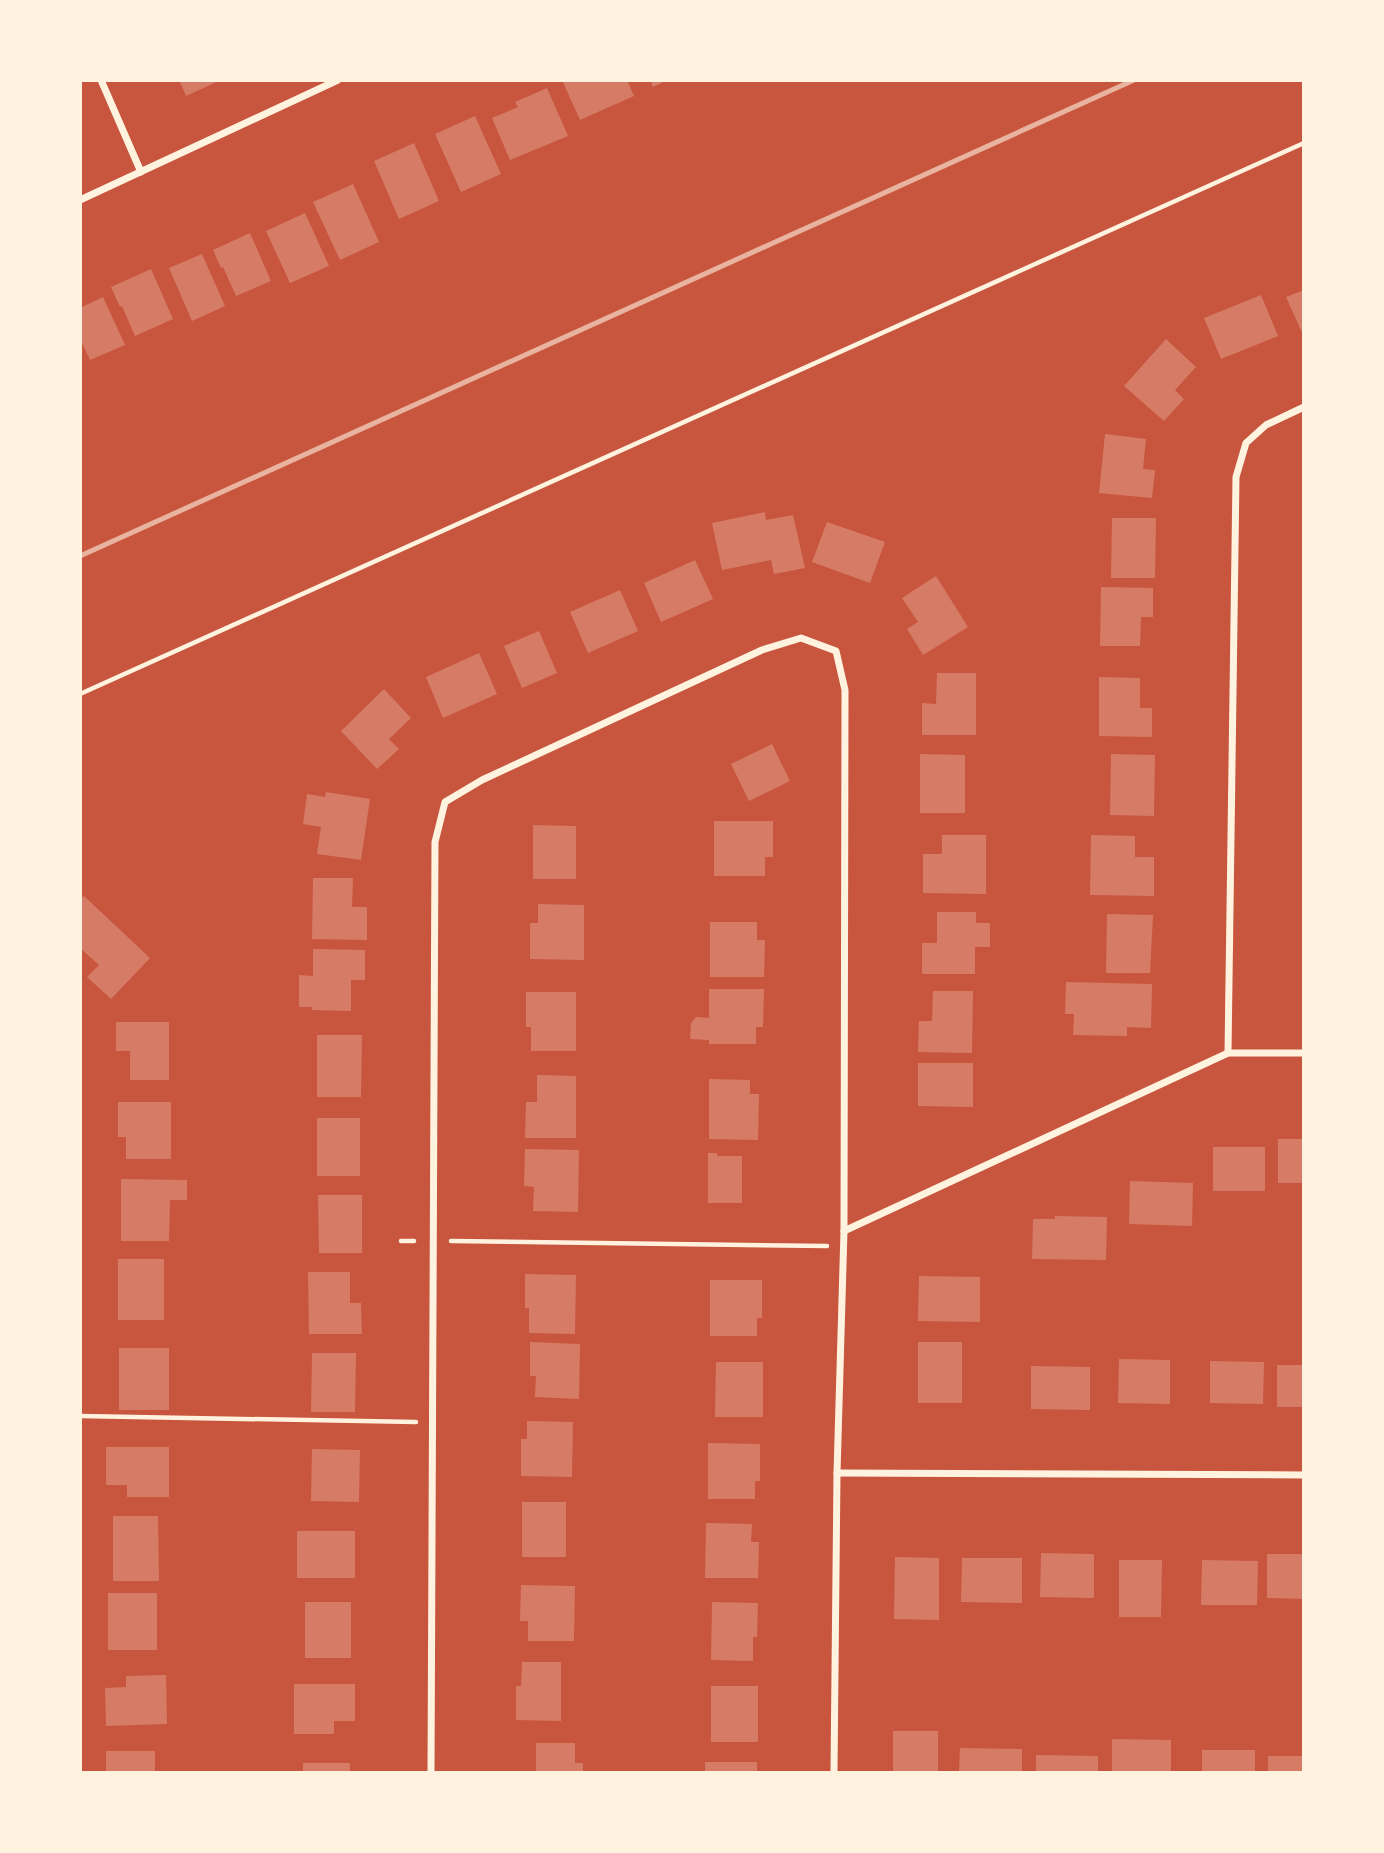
<svg xmlns="http://www.w3.org/2000/svg" width="1384" height="1853" viewBox="0 0 1384 1853" font-family="Karla,sans-serif">
	<style>
		.building { fill: #d67c66 }
		.lines { fill: none; stroke-linecap: round; stroke-linejoin: round }
		.path { stroke: #fff3e0; stroke-width: 4.5 }
		.minor { stroke: #fff3e0; stroke-width: 7 }
		.rail { stroke: #e9b49f; stroke-width: 5 }
	</style>
	<rect width="100%" height="100%" fill="#c8553d"/>
	<!-- building -->
	<g class="building">
		<path d="M179,80H221L186,96Z"/>
		<path d="M562,80H627L634,96L580,120Z"/>
		<path d="M650,80H668L653,87Z"/>
		<path d="M547,88L568,136L510,160L492,118L518,107L515,102Z"/>
		<path d="M475,116L501,174L461,192L435,134Z"/>
		<path d="M414,143L439,201L399,219L374,161Z"/>
		<path d="M353,184L379,242L340,260L313,202Z"/>
		<path d="M305,213L329,266L290,283L266,231Z"/>
		<path d="M250,233L271,281L236,296L223,267L221,268L213,250Z"/>
		<path d="M202,254L225,306L192,321L169,268Z"/>
		<path d="M151,269L173,319L135,336L122,306L120,307L111,287Z"/>
		<path d="M1304,290V337L1286,297Z"/>
		<path d="M1261,295L1278,336L1221,359L1204,318Z"/>
		<path d="M103,297L125,345L90,360L80,339V308Z"/>
		<path d="M1166,339L1196,367L1175,390L1184,399L1164,421L1124,386Z"/>
		<path d="M1105,434L1146,439L1143,469L1155,470L1152,498L1099,493Z"/>
		<path d="M765,512L766,520L793,515L805,568L774,574L771,560L722,570L712,523Z"/>
		<path d="M1112,518H1156L1155,578H1111Z"/>
		<path d="M827,522L885,542L870,583L812,562Z"/>
		<path d="M695,560L713,599L661,622L644,583Z"/>
		<path d="M936,576L968,627L923,655L907,629L918,622L902,598Z"/>
		<path d="M1101,587L1153,588V617H1141L1140,646H1100Z"/>
		<path d="M620,590L638,631L588,653L570,612Z"/>
		<path d="M539,631L557,673L522,688L504,646Z"/>
		<path d="M479,653L497,694L443,718L426,677Z"/>
		<path d="M937,673H976V735H922V703L936,704Z"/>
		<path d="M1099,677L1140,678V708H1152V737L1099,736Z"/>
		<path d="M384,689L411,718L389,739L399,749L377,769L341,731Z"/>
		<path d="M772,744L790,781L749,801L731,764Z"/>
		<path d="M920,754L965,755V813H920Z"/>
		<path d="M1111,754L1155,755L1154,816L1110,815Z"/>
		<path d="M326,792L370,799L361,860L317,854L321,827L303,824L307,794L325,797Z"/>
		<path d="M714,821H773V857H765V876H714Z"/>
		<path d="M533,825L576,826V879H533Z"/>
		<path d="M942,835H986V894L923,893V854H942Z"/>
		<path d="M1091,835L1135,836V857H1154V896L1090,895Z"/>
		<path d="M313,878H353L352,907H367V940L312,939Z"/>
		<path d="M84,896L150,958L111,999L87,977L99,965L80,948L82,939L80,938V899Z"/>
		<path d="M538,904L584,905V960L530,959V923H538Z"/>
		<path d="M937,912H976V923H990V947H975V974H922V943H937Z"/>
		<path d="M1107,914L1153,915L1150,973H1106Z"/>
		<path d="M710,922H757V940H765L764,977H710Z"/>
		<path d="M313,949L365,950V980H351V1011L312,1010V1007H299V975L313,976Z"/>
		<path d="M1066,982L1152,984L1151,1028L1127,1027V1036L1073,1035L1074,1014H1065Z"/>
		<path d="M709,989H764L763,1027H756V1044H709V1040L690,1039L691,1023L696,1017L709,1018Z"/>
		<path d="M933,991H973L972,1053L918,1052L919,1021H932Z"/>
		<path d="M526,992H576V1051H531V1027H526Z"/>
		<path d="M116,1022H169V1080H130V1051H116Z"/>
		<path d="M317,1035H362L361,1097H317Z"/>
		<path d="M918,1063H973V1107L918,1106Z"/>
		<path d="M537,1075L576,1076V1138H525L526,1102H537Z"/>
		<path d="M709,1079L750,1080V1094H759L758,1140L709,1139Z"/>
		<path d="M118,1102H171V1159H126V1137H118Z"/>
		<rect x="317" y="1118" width="43" height="58"/>
		<rect x="1278" y="1139" width="26" height="44"/>
		<rect x="1213" y="1147" width="52" height="44"/>
		<path d="M525,1149L579,1150L578,1212L533,1211L534,1187L524,1186Z"/>
		<path d="M708,1153H717V1156H742V1203H708Z"/>
		<path d="M121,1179L187,1180V1200H170L169,1241H121Z"/>
		<path d="M1130,1181L1193,1183L1192,1226L1129,1224Z"/>
		<path d="M318,1195H362V1253H319Z"/>
		<path d="M1055,1216L1107,1217L1106,1260L1032,1259L1033,1219H1055Z"/>
		<rect x="118" y="1259" width="46" height="61"/>
		<path d="M308,1272H350V1303H361L362,1334H309Z"/>
		<path d="M525,1274L576,1275L575,1334L529,1333V1308H525Z"/>
		<path d="M919,1276L980,1277V1322L918,1321Z"/>
		<path d="M710,1280H762V1318H757V1336H710Z"/>
		<path d="M530,1342L580,1344L579,1399L535,1397L536,1376H530Z"/>
		<rect x="918" y="1342" width="44" height="61"/>
		<rect x="119" y="1348" width="50" height="62"/>
		<path d="M312,1353H356L355,1412H311Z"/>
		<path d="M1119,1359L1170,1360V1404L1118,1403Z"/>
		<path d="M1210,1361L1264,1362L1263,1404L1210,1403Z"/>
		<path d="M716,1362H763V1417H715Z"/>
		<rect x="1277" y="1365" width="27" height="42"/>
		<path d="M1031,1366L1090,1367V1410L1031,1409Z"/>
		<path d="M527,1421L573,1422L572,1477L521,1476V1439H527Z"/>
		<path d="M708,1443L760,1444V1481H755V1499H708Z"/>
		<path d="M106,1447H169V1497H127V1485H106Z"/>
		<path d="M312,1449L360,1450L359,1502L311,1501Z"/>
		<rect x="522" y="1502" width="44" height="55"/>
		<path d="M113,1516H158L159,1581H113Z"/>
		<path d="M706,1523L752,1524L751,1542H759L758,1578H705Z"/>
		<rect x="297" y="1531" width="58" height="47"/>
		<path d="M1041,1553L1094,1554V1598L1040,1597Z"/>
		<path d="M1267,1554H1304V1599L1267,1598Z"/>
		<path d="M895,1557L939,1558V1620L894,1619Z"/>
		<path d="M962,1558H1022V1603L961,1602Z"/>
		<path d="M1119,1560H1162L1161,1617H1119Z"/>
		<path d="M1202,1560L1258,1561L1257,1605H1201Z"/>
		<path d="M521,1585L575,1586L574,1641H528V1621H520Z"/>
		<rect x="108" y="1593" width="49" height="57"/>
		<rect x="305" y="1602" width="46" height="56"/>
		<path d="M712,1602L758,1603L757,1637H753V1661L711,1660Z"/>
		<path d="M522,1662H561V1721L516,1720V1686H521Z"/>
		<path d="M166,1675L167,1724L106,1726L105,1688L126,1687V1676Z"/>
		<path d="M294,1684H355V1721H334V1734H294Z"/>
		<rect x="711" y="1686" width="47" height="56"/>
		<rect x="893" y="1731" width="45" height="41"/>
		<path d="M1112,1739L1171,1740V1772H1112Z"/>
		<path d="M536,1743H575V1763H583V1772H536Z"/>
		<path d="M960,1748L1022,1749V1772H959Z"/>
		<rect x="1202" y="1750" width="53" height="22"/>
		<rect x="106" y="1751" width="49" height="21"/>
		<path d="M1036,1755L1098,1756V1772H1036Z"/>
		<rect x="1268" y="1756" width="36" height="16"/>
		<rect x="705" y="1762" width="52" height="10"/>
		<rect x="303" y="1763" width="47" height="9"/>
	</g>
	<g class="lines">
		<!-- path -->
		<g class="path">
			<path d="M80,694L1304,143"/>
			<path d="M401,1241H414"/>
			<path d="M451,1241L827,1246"/>
			<path d="M80,1416L416,1422"/>
		</g>
		<!-- minor -->
		<g class="minor">
			<path d="M101,80L141,172"/>
			<path d="M80,200L338,80"/>
			<path d="M1228,1053L1236,477L1246,443L1266,425L1304,407"/>
			<path d="M844,1231L1228,1053H1304"/>
			<path d="M837,1473L1304,1475"/>
			<path d="M431,1772L435,842L445,802L482,780L762,650L801,638L836,651L845,690L844,1231L837,1473L834,1772"/>
		</g>
		<!-- rail -->
		<path class="rail" d="M80,556L1134,80"/>
	</g>
	<!-- border -->
	<rect width="1384" height="1853" fill="none" stroke="#fff3e0" stroke-width="164"/>
</svg>
